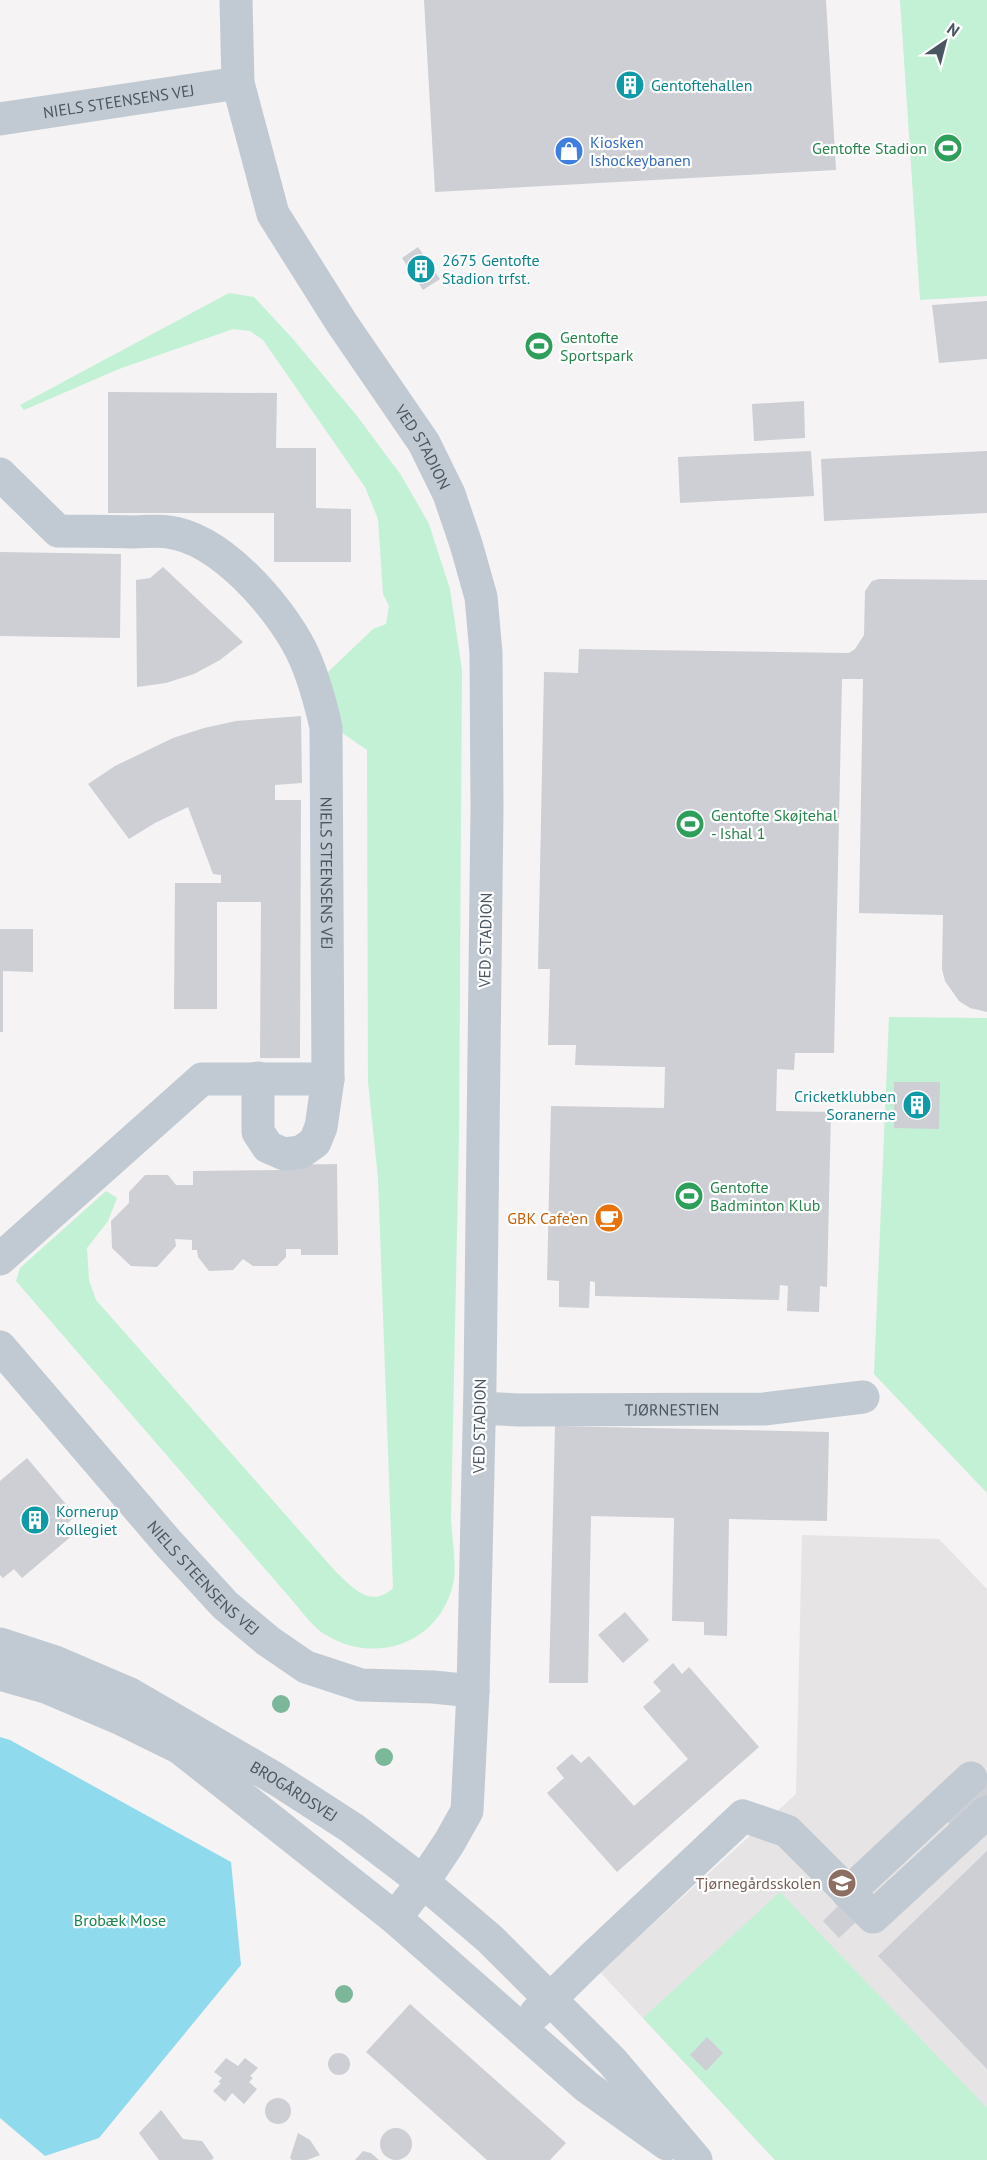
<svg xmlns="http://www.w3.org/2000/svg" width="987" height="2160" viewBox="0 0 987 2160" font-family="'PT Sans',sans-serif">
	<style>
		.education { fill: #e6e4e5 }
		.green { fill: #c3f1d5 }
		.water { fill: #90daee }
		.building { fill: #cdcfd5 }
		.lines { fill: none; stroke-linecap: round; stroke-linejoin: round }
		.minor { stroke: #c1cad2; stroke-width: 33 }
		.tree { fill: #7bb799 }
		.labels { text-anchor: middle; stroke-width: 4.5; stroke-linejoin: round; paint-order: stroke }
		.culture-label { font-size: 16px; fill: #0d838f; stroke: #fff; text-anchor: start }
		.street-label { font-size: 16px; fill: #4a5661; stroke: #fff }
		.shop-label { font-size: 16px; fill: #366cbe; stroke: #fff; text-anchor: start }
		.leisure-label { font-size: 16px; fill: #27864d; stroke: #fff; text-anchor: start }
		.food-label { font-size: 16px; fill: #c56008; stroke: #fff; text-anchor: end }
		.education-label { font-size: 16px; fill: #785e54; stroke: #fff; text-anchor: end }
		.park-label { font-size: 16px; fill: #17864f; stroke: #fff }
	</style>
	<rect width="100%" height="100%" fill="#f5f3f3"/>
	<!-- education -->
	<path class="education" d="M802,1535L939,1539L987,1589V2160H775L600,1972L796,1794Z"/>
	<!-- green -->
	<g class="green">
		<path d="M900,0H987V296L920,300Z"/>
		<path d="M229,293L254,297L293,339L357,416L401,475L429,524L450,589L462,670L459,1137L451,1519C452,1536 457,1569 453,1584C440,1642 377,1666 326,1635C313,1628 301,1610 291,1599L16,1281L20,1268L106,1191L117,1198L108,1221L87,1248L89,1280L96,1300L336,1572C353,1588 371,1609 393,1588L378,1178L368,1082L367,750L338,730L328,672L373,629L386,624L389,606L383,594L378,519L365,487L263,340L250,331L233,329L119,369L24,410L20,405Z"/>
		<path d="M889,1017L987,1018V1493L874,1374Z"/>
		<path d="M780,1892L987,2108V2160H775L643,2018Z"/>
	</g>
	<!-- water -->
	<path class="water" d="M0,1737L10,1740L231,1862L241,1965L99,2138L45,2156L0,2118Z"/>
	<!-- building -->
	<g class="building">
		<path d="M424,0H826L836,170L435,192Z"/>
		<path d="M418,247L440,279L423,290L402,258Z"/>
		<path d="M987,301V359L939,363L932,305Z"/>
		<path d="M108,392L277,393L276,448H316V508L351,509V562H274V513H108Z"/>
		<path d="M804,401L805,438L754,441L752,404Z"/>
		<path d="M811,451L814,496L680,503L678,457Z"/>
		<path d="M987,451V513L824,521L821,459Z"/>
		<path d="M0,552L121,554L120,638L0,636Z"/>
		<path d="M163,567L243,642L220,660L194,674L166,683L137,687L136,580L150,578Z"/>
		<path d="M879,579L987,580V1012L970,1008L959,1001L945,981L942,969L943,915L859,913L863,679H842L834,1053H795L794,1070L777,1069L776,1111L831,1112L827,1287L820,1286L819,1312L787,1311L788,1286L780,1285L779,1300L595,1296V1282L590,1281L589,1308L559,1307V1281L547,1280L551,1106L664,1108L665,1067L575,1065L576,1045H548L550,969H538L544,672L578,673L579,649L849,653L855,649L864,635L865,591L872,581Z"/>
		<path d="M301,716L302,783L275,785V800H301L300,1058H260L261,902H217V1009H174L175,883H221V875L213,874L188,807L155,823L129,839L88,784L115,766L173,738L204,728L236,721Z"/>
		<path d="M0,929H33V972L3,971V1032H0Z"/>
		<path d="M894,1082H940L939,1129L894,1128Z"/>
		<path d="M337,1164L338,1255H301V1249H286V1257L277,1266H253L243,1259L233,1270L209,1271L198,1257L197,1250H192V1240L175,1239L176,1246L157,1267L131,1266L112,1248L111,1221L129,1203V1192L145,1175H168L176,1185H193V1171L280,1170V1165Z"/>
		<path d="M555,1426L829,1432L827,1521L729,1519L727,1636L704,1635V1622L672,1621L674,1518L591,1516L588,1683H549Z"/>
		<path d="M27,1458L76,1516L66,1524L74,1534L22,1578L14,1569L3,1578L0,1575V1481Z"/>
		<path d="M625,1612L649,1640L623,1663L598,1635Z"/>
		<path d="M673,1663L682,1674L689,1667L759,1747L617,1872L547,1793L564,1778L556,1768L572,1754L581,1763L589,1756L634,1806L688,1759L643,1707L661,1691L653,1682Z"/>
		<path d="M987,1779V1802L957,1832L946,1820Z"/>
		<path d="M987,1851V2069L878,1956Z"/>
		<path d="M839,1905L856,1922L839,1938L823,1921Z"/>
		<path d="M410,2004L566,2143L550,2160H487L366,2052Z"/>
		<path d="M707,2037L723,2053L706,2071L690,2055Z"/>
		<circle cx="339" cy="2064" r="11"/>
		<path d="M226,2058L238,2066L245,2058L258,2068L250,2076L253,2078L249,2082L257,2089L244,2104L232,2093L225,2102L213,2091L221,2083L218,2082L222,2078L214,2072Z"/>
		<circle cx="278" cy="2111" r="13"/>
		<path d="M161,2110L183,2139L202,2141L214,2158L211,2160H159L139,2133Z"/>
		<circle cx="396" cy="2144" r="16"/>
		<path d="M298,2133L310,2140L320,2155L307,2160H292L290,2158Z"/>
		<path d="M363,2151L371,2153L379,2160H355Z"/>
	</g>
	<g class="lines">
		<!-- minor -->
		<g class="minor">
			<path id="s1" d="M236,0L238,83L273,214L341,322L424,443L449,494L466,544L481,597L486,653L487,808L480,1383L473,1691L467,1811L449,1843L423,1882L395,1918"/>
			<path id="s2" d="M0,119L238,83"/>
			<path id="s3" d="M0,474L58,531C82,531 107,531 131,532C143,532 156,530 168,532C220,538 278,605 301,650C313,674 320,701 326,727L328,1079H202L0,1259"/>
			<path d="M258,1078V1132L268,1147L284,1154L301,1152L315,1142L321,1127L328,1079"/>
			<path id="s4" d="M0,1347L169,1544L225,1605L268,1641L306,1667L361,1685L433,1687L473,1691"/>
			<path id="s5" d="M480,1408L520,1410L764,1409L863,1397"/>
			<path id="s6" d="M0,1644L55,1662L130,1694L276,1779L352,1828L423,1882L490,1939L612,2061L696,2160"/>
			<path d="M0,1674L46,1687L119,1718L180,1748L395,1918L587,2087L667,2144"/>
			<path d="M848,1893L971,1778"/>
			<path d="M536,2013L592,1958L743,1816L787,1831L873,1917L987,1812"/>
		</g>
	</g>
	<!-- trees -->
	<g class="tree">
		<circle cx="281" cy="1704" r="9"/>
		<circle cx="384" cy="1757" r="9"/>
		<circle cx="344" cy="1994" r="9"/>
	</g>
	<!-- icons -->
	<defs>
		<g id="building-disc" transform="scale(1.5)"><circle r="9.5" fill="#0f9aa8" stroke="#fff"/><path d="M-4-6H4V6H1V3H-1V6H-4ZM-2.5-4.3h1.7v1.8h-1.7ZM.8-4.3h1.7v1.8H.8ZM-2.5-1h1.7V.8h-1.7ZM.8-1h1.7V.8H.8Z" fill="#fff"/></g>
		<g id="stadium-disc" transform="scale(1.5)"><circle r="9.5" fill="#2e9e5b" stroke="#fff"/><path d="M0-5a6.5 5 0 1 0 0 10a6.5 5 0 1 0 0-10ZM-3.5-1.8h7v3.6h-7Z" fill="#fff"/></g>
		<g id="shop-disc" transform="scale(1.5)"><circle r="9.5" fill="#3f7fe0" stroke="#fff"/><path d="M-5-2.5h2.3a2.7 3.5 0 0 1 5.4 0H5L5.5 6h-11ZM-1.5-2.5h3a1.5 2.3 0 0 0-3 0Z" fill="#fff"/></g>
		<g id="cafe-disc" transform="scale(1.5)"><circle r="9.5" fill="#e8710a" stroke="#fff"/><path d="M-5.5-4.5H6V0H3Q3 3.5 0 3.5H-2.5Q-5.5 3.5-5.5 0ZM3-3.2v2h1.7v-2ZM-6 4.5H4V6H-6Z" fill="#fff"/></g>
		<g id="school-disc" transform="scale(1.5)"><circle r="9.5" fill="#8d6e63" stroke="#fff"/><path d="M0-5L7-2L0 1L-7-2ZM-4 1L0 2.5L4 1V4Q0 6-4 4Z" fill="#fff"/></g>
	</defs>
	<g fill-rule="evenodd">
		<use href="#building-disc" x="630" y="85"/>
		<use href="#stadium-disc" x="948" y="148"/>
		<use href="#shop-disc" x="569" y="151"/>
		<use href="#building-disc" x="421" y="269"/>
		<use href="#stadium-disc" x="539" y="346"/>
		<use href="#stadium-disc" x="690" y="824"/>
		<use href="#building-disc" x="917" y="1105"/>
		<use href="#stadium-disc" x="689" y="1196"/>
		<use href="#cafe-disc" x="609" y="1218"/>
		<use href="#building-disc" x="35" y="1520"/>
		<use href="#school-disc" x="842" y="1883"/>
	</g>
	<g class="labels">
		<!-- culture labels -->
		<g class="culture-label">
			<text x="651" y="91">Gentoftehallen</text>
			<text x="442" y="266">2675 Gentofte<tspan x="442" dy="18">Stadion trfst.</tspan></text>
			<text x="896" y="1102" text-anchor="end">Cricketklubben<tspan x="896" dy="18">Soranerne</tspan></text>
			<text x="56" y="1517">Kornerup<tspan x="56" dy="18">Kollegiet</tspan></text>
		</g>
		<!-- street labels -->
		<g class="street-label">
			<text dy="6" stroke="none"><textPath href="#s2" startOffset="120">NIELS STEENSENS VEJ</textPath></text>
			<text dy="6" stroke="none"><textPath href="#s1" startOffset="496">VED STADION</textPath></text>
			<text dy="6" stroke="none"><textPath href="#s3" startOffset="602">NIELS STEENSENS VEJ</textPath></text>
			<text transform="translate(485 940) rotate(-89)" y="6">VED STADION</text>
			<text dy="6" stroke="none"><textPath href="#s5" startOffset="192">TJØRNESTIEN</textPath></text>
			<text transform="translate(479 1426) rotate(-89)" y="6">VED STADION</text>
			<text dy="6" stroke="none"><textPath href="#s4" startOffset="308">NIELS STEENSENS VEJ</textPath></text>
			<text dy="6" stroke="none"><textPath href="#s6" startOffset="330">BROGÅRDSVEJ</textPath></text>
		</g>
		<!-- shop labels -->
		<g class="shop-label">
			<text x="590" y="148">Kiosken<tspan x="590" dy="18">Ishockeybanen</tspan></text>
		</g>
		<!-- leisure labels -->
		<g class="leisure-label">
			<text x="927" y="154" text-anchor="end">Gentofte Stadion</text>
			<text x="560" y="343">Gentofte<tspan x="560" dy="18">Sportspark</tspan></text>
			<text x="711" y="821">Gentofte Skøjtehal<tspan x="711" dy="18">- Ishal 1</tspan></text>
			<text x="710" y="1193">Gentofte<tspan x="710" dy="18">Badminton Klub</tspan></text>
		</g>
		<!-- food labels -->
		<g class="food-label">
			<text x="588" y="1224">GBK Cafe’en</text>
		</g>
		<!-- education labels -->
		<g class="education-label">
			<text x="821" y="1889">Tjørnegårdsskolen</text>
		</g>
		<!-- park labels -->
		<g class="park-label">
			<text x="120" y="1926">Brobæk Mose</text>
		</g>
	</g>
	<!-- north arrow -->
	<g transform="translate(945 42) rotate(35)" stroke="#ffffff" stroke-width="4.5" paint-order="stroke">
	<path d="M0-4.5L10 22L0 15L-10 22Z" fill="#4a5661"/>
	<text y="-9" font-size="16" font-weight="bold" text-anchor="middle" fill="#4a5661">N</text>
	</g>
</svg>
